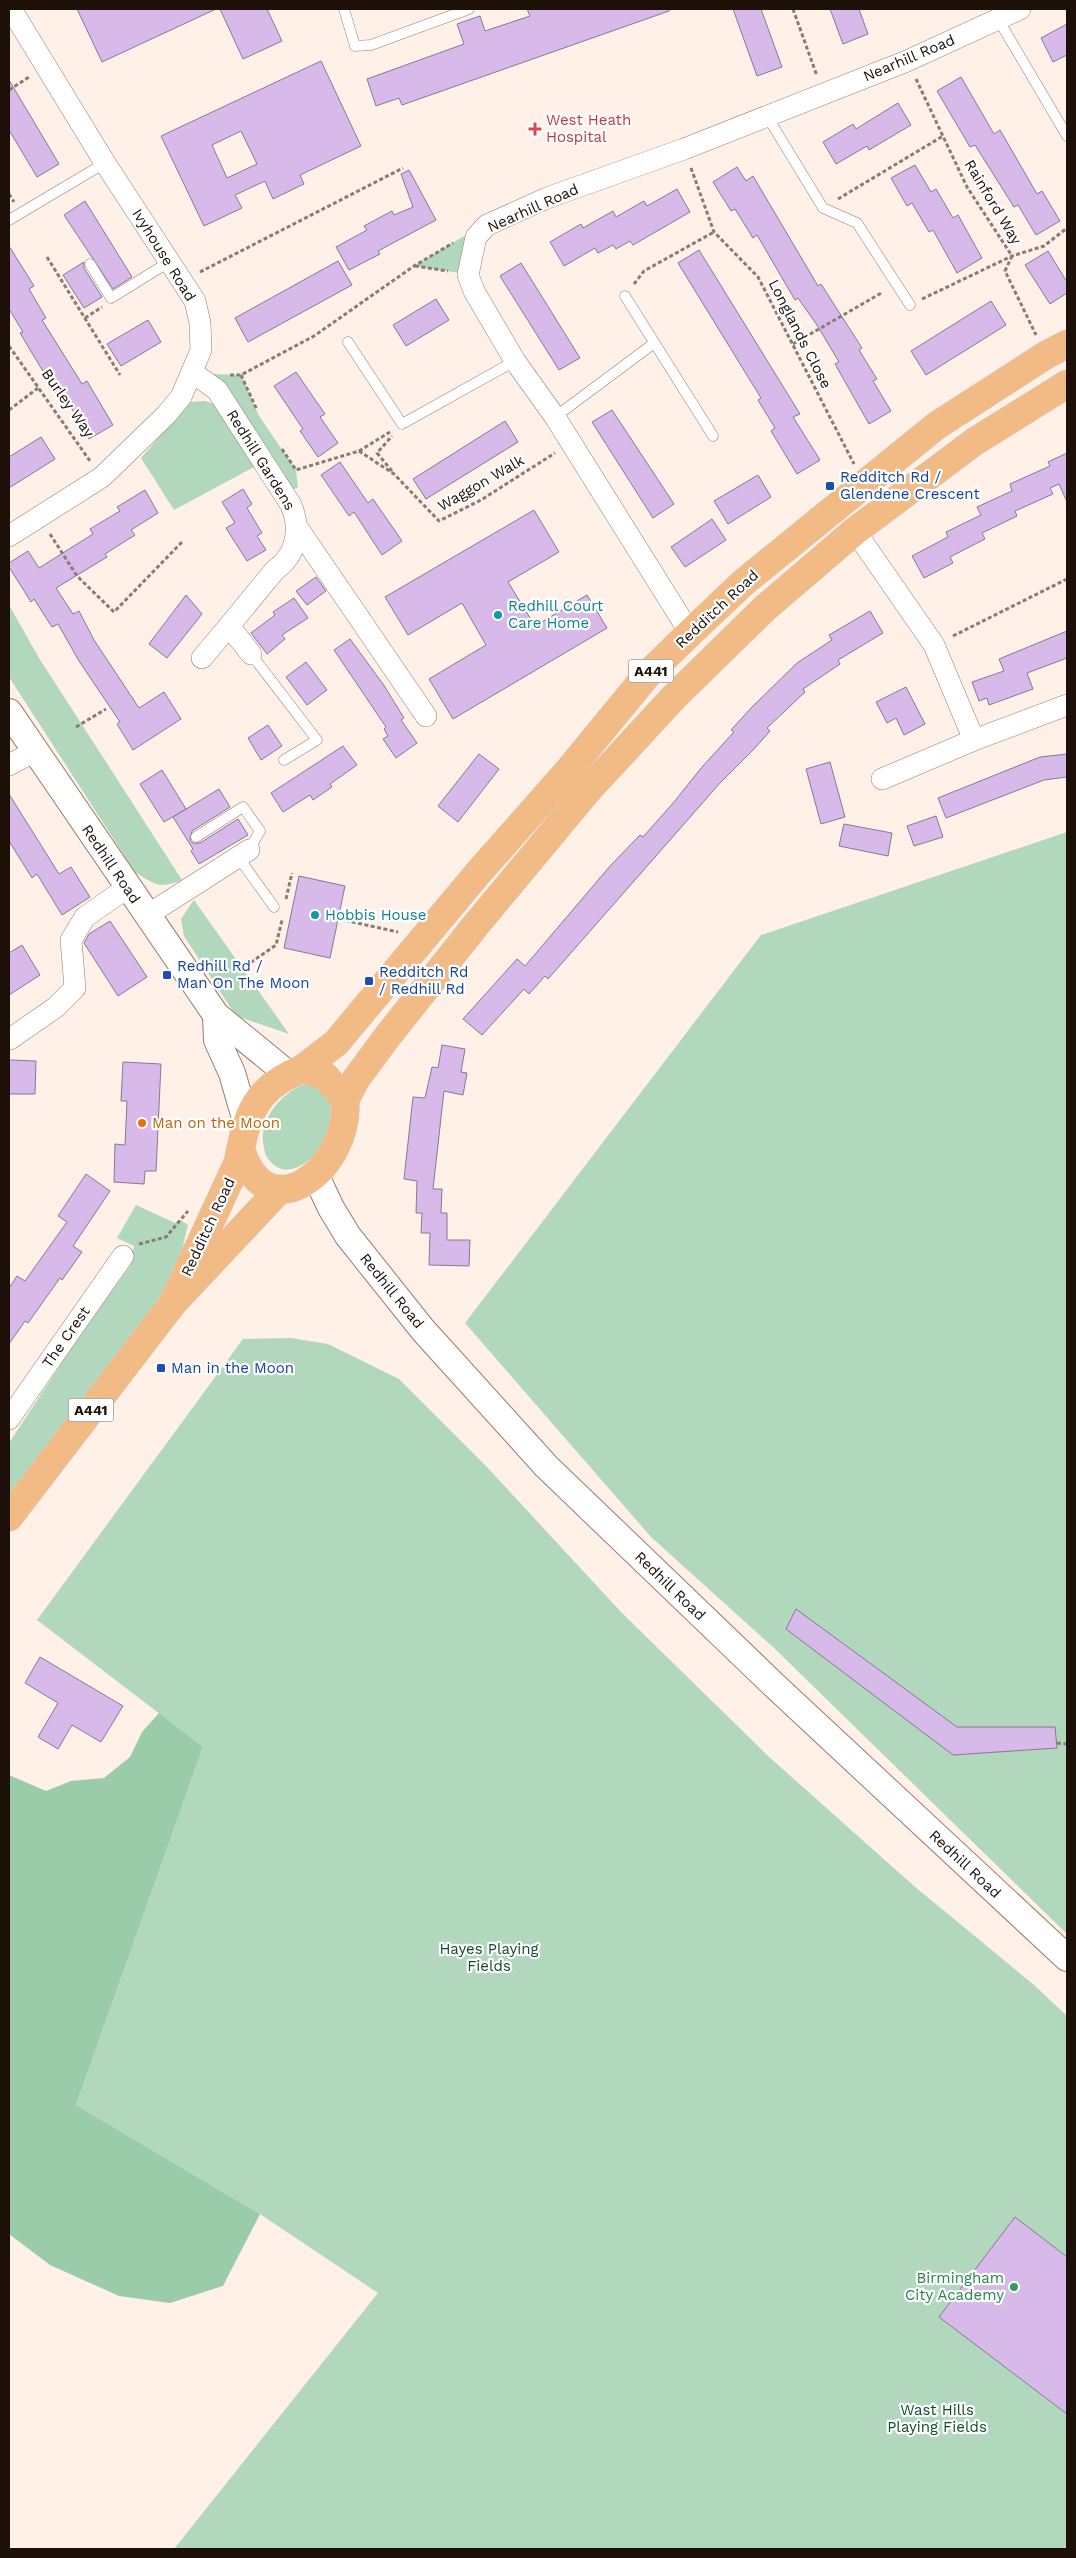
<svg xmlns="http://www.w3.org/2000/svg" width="1076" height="2558" viewBox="0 0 1076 2558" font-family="'Work Sans',sans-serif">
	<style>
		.green { fill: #b1d7bc }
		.forest { fill: #9acca9 }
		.building { fill: #d7bae9; stroke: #897794; fill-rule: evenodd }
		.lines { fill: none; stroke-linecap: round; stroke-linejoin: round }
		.service-casing { stroke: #9c7c6a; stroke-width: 11 }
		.minor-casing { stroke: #9c7c6a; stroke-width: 22 }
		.tertiary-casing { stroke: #9c7c6a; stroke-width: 28 }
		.trunk-casing { stroke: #d6d4d3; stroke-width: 29 }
		.path { stroke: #8a7c75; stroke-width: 3; stroke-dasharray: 4 2.5; stroke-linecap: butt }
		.service { stroke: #fff; stroke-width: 10 }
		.minor { stroke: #fff; stroke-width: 21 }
		.tertiary { stroke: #fff; stroke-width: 26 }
		.trunk { stroke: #f2ba84; stroke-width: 28 }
		.health-dot { fill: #e0444e; stroke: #fff; stroke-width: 2 }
		.transit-dot { fill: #1a4fb4; stroke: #fff; stroke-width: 2 }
		.culture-dot { fill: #0f9aa8; stroke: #fff; stroke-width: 2 }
		.food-dot { fill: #e8710a; stroke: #fff; stroke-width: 2 }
		.leisure-dot { fill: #2e9e5b; stroke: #fff; stroke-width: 2 }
		.labels { text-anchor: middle; stroke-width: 4.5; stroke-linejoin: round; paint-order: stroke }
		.shield { fill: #fff; stroke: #605853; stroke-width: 1 }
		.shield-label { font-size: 14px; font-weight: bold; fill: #1c1009 }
		.street-label { font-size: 15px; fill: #1c1009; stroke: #fff }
		.health-label { font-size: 15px; fill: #be3a42; stroke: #fff; text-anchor: start }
		.transit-label { font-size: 15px; fill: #164399; stroke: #fff; text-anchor: start }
		.culture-label { font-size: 15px; fill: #0d838f; stroke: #fff; text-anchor: start }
		.food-label { font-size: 15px; fill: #c56008; stroke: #fff; text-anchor: start }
		.park-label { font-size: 15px; fill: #114a2a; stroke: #fff }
		.leisure-label { font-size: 15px; fill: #27864d; stroke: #fff; text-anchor: end }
	</style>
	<rect width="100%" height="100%" fill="#fff0e8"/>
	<!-- green -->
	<g class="green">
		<path d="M471,232L460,273L414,266Z"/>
		<path d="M212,374L241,375L259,416L296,470L298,487L293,490Z"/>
		<path d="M205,401L215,404L254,467L174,510L141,458L190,402Z"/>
		<path d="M9,605L39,658L182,880C160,889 155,885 135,872L9,677Z"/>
		<path d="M1067,832V1934L773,1647L651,1537L465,1323L761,935Z"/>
		<path d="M194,900L289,1034L236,1016L184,936L181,919Z"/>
		<path d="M304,1084L315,1085C333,1103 334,1107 328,1131C322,1153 290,1186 269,1160C265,1156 264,1148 263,1142C261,1117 281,1094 304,1084Z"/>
		<path d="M136,1205L175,1223L180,1220L188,1225L178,1267L169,1290L9,1501V1443L84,1329L130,1266L134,1246L117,1238Z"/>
		<path d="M291,1338L328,1344L399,1379L485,1465L622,1613L768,1756L914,1886L1034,1985L1067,2016V2549H174L378,2293L260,2214L76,2105L203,1747L37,1620L243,1339Z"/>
	</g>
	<!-- forest -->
	<path class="forest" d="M159,1713L203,1747L76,2105L260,2214L223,2286L170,2303L119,2296L50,2265L9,2234V1775L46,1791L71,1781L104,1778L130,1757L142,1732Z"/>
	<!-- building -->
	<g class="building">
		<path d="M77,9H216L102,62Z"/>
		<path d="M220,9H267L282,41L243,59Z"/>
		<path d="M527,9H669V11L402,105L399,98L376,106L367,79L464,44L457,24L480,16L485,31L530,16Z"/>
		<path d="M733,9H761L782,67L757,76Z"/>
		<path d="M830,9H859L868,34L843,44Z"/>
		<path d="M1067,24V55L1053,62L1041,38Z"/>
		<path d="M321,61L361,146L300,175L304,184L273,199L265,181L235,195L242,208L204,226L161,136ZM241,131L257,164L227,178L212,145Z"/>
		<path d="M961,77L994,134L1000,130L1037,194L1042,191L1060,221L1036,235L1018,205L1014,207L975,145L970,147L937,91Z"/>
		<path d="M9,80L59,164L37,177L9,130Z"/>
		<path d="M898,103L911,125L869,150L867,146L836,164L823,142L853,124L856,129Z"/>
		<path d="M915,165L931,192L936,189L953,218L958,215L982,258L957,273L933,230L929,232L912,203L907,206L891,178Z"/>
		<path d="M737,167L746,181L753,176L818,286L821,284L862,348L859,350L877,379L873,381L891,411L869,424L835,364L839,362L817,325L798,298L795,300L757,235L753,238L735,209L731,211L713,182Z"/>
		<path d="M409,170L436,220L378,251L380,254L349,270L336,247L367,230L364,226L392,211L394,215L413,207L401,174Z"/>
		<path d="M677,189L690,212L633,245L630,241L616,249L613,245L598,253L595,248L564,266L550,242L581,224L583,228L613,211L616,217L644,201L647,206Z"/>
		<path d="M85,201L132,277L113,289L64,215Z"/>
		<path d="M9,246L34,286L29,289L46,318L42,320L82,384L87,381L113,425L89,439L64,395L59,398L20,333L23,332L9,309Z"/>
		<path d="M699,250L800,414L793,417L820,460L797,474L771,431L775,428L758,400L761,398L678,263Z"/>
		<path d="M1048,251L1067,282V293L1050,304L1025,265Z"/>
		<path d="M338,261L352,285L248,342L235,318Z"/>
		<path d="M84,262V268L102,297L84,308L63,275Z"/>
		<path d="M521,263L580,358L559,370L500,276Z"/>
		<path d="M436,299L449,320L406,346L393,325Z"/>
		<path d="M991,301L1006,325L926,375L911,351Z"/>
		<path d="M148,320L161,342L121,366L107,344Z"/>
		<path d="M296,372L325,414L320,417L338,443L318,457L300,431L303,429L274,386Z"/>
		<path d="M612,410L674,504L653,518L592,422Z"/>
		<path d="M505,421L518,442L426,499L413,479Z"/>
		<path d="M41,437L55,459L9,488V457Z"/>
		<path d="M1067,453V502L1059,484L1050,488L1053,494L1015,511L1017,516L982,533L985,539L950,557L953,563L924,578L912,556L948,537L946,532L981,515L977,507L1012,491L1010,484L1050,466L1048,462Z"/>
		<path d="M340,462L368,503L373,499L402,541L382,555L354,512L349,516L321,475Z"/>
		<path d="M758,475L771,497L728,524L714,501Z"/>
		<path d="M243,489L252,504L247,508L262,533L257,536L266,550L247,561L226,528L235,523L222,502Z"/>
		<path d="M145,490L158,513L131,530L135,535L105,554L107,557L56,588L73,614L79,611L94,640L139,708L164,692L181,719L133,750L117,724L120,722L79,661L58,624L52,627L34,599L31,602L9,567V563L28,551L39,568L93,534L90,529L120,511L117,507Z"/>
		<path d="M534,510L559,552L508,582L535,626L587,595L607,628L453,719L429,679L486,645L462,603L408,635L385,597Z"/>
		<path d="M712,519L726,540L685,567L671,547Z"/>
		<path d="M316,577L326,591L307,605L296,591Z"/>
		<path d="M186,595L202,614L167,658L149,644Z"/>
		<path d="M294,598L308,618L282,635L285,639L267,654L251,633L275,615L273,612Z"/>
		<path d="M870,611L883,633L838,660L840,664L803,689L805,692L767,728L770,731L754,749L720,783L548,979L545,976L529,994L524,989L482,1035L463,1019L517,959L525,966L611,865L640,835L643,837L674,802L702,767L734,732L731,730L751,708L797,663L832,640L829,635Z"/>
		<path d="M1067,631V658L1027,673L1033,689L989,705L987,698L979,701L972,682L1004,671L999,659Z"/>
		<path d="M350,639L383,684L404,718L401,720L417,743L396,758L383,739L388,736L384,729L386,727L334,650Z"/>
		<path d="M306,662L327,690L307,705L286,677Z"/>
		<path d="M906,687L925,724L904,735L896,718L887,723L876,702Z"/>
		<path d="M268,725L282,746L261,760L248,738Z"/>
		<path d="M343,746L357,765L330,784L332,787L313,800L310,795L283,812L271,793Z"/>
		<path d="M479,754L499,769L458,822L438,806Z"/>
		<path d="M1067,754V777L1044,780L946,818L938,798L1040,757Z"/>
		<path d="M830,762L845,817L821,824L806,769Z"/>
		<path d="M162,770L186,809L164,822L140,784Z"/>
		<path d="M219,789L230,807L192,831L190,840L193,843H200L238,819L248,835L199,864L191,851L193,849L173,817Z"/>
		<path d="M9,794L59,874L71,867L90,897L62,915L37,874L32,878L9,841Z"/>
		<path d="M936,816L943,837L914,846L907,826Z"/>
		<path d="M844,824L892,833L888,856L839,846Z"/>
		<path d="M299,876L345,886L330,958L284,948Z"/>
		<path d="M110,921L147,977L118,996L84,943L89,934Z"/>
		<path d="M22,945L40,975L9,995V953Z"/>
		<path d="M442,1045L465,1049L461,1072L467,1073L463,1095L444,1091L433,1189H442L441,1213H447V1240H470L469,1266L429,1265L430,1233H421L422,1213H416L417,1181L404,1179L413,1097L425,1098L432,1067L438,1068Z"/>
		<path d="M9,1060L36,1061L35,1094H9Z"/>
		<path d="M123,1062L161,1064L156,1171H145L144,1184L114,1182L115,1144L125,1145L127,1101H121Z"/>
		<path d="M86,1174L110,1191L73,1246L82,1252L62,1280L60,1278L28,1323L25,1321L9,1344V1288L17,1276L25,1281L67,1222L58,1216Z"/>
		<path d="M796,1609L957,1727H1055L1057,1748L953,1755L786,1629Z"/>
		<path d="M40,1657L123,1706L101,1742L72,1725L58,1749L38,1737L58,1703L25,1683Z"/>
		<path d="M1015,2217L1067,2257V2414L939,2317Z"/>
	</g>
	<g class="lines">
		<!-- service casing -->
		<g class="service-casing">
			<g id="service">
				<path d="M344,9L355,46L371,45L469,9"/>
				<path d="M998,19L1067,136"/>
				<path d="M767,116L823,208L857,223L910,305"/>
				<path d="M9,220L105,163"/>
				<path d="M90,264L111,298L169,262"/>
				<path d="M625,296L713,436"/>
				<path d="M348,342L402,424L515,361"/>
				<path d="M555,417L653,344"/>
				<path d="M251,654L317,740L284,760"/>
				<path d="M196,837L243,807L260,831L249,850"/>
				<path d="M239,858L274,907"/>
			</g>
		</g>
		<!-- minor casing -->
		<g class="minor-casing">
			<g id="minor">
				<path d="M193,373L217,390L291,505C301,528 297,555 275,570L229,626"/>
				<path d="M297,527L426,716"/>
				<path d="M855,531L934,645L974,740"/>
				<path d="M9,536L102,477L166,415L181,397L201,350L200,323L195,301L105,163L11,9"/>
				<path d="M690,633L555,417L515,361L474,291L468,275L476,237L487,225L547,198L684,149L907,61L1020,9"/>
				<path d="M202,658L229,626L251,654"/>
				<path d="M9,765L35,751"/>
				<path d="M882,779L974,740L1067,705"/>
				<path d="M146,916L249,850"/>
				<path d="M10,1039L56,1007L75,988L71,940L85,917L127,888"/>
				<path d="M9,1419L123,1256"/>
			</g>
		</g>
		<!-- tertiary casing -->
		<g class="tertiary-casing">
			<g id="tertiary">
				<path d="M9,712L216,1015L288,1074"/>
				<path d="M216,1015L217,1040L232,1073L246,1121"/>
				<path d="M316,1176L331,1208L348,1236L423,1330L546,1466L775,1686L1067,1958"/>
			</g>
		</g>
		<!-- trunk casing -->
		<g class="trunk-casing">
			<g id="trunk">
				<path d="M302,1069L336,1043L478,873L569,770L647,675L690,633L744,582L936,426L1046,355L1067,344"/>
				<path d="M345,1100L356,1079L387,1037L475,926L588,790L675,696L765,608L855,531L974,442L1067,384"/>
				<path d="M173,1303L238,1162C247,1115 254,1088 302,1069L325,1076L345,1100C351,1167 268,1234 241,1150"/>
				<path d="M9,1517L173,1303L280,1189"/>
			</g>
		</g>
		<!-- path -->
		<g class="path">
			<path d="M793,9L817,76"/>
			<path d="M916,79L967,187L1012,256L1005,271L1036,335"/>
			<path d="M9,90L29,77"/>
			<path d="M691,168L714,232L758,277L854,464"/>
			<path d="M9,194L14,202"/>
			<path d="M838,199L943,136"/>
			<path d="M47,257L120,375"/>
			<path d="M415,266L448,271"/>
			<path d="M200,272L403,168"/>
			<path d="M634,284L644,271L714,232"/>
			<path d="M922,299L1012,256L1044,246L1067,228"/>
			<path d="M85,318L102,307"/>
			<path d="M793,344L883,292"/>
			<path d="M9,346L90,461"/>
			<path d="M230,375H241L314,336L414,266L453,243"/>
			<path d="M241,375L257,410"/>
			<path d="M9,410L38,388"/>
			<path d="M282,449L296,470L359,451L394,474L439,521L481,500L555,453"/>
			<path d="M359,451L390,432"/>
			<path d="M392,471L377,453L392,436"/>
			<path d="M50,534L77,576L114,612L182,542"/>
			<path d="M953,636L1067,579"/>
			<path d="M76,727L106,709"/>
			<path d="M286,899L292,873"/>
			<path d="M339,919L398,932"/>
			<path d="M240,970L276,945L282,920"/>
			<path d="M139,1244L166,1237L188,1211"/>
			<path d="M1057,1743L1067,1744"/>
		</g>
		<!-- service -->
		<use href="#service" class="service"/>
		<!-- minor -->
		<use href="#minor" class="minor"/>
		<!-- tertiary -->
		<use href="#tertiary" class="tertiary"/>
		<!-- trunk -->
		<use href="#trunk" class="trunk"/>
	</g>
	<!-- markers -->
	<path class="health-dot" d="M532.5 121.5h5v5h5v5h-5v5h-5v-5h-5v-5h5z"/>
	<g class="transit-dot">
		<rect x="825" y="481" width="10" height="10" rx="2.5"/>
		<rect x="162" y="970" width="10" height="10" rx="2.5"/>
		<rect x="364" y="976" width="10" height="10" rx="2.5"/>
		<rect x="156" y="1363" width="10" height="10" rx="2.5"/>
	</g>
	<g class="culture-dot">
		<circle cx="498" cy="615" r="5"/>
		<circle cx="315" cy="915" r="5"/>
	</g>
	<circle class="food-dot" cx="142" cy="1123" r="5"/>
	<circle class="leisure-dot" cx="1014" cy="2287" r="5"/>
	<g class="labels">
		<!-- shield labels -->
		<g class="shield">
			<rect x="628.5" y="659.5" width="45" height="23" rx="4"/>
			<rect x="68.5" y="1398.5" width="45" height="23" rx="4"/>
		</g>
		<g class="shield-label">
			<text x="651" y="676">A441</text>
			<text x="91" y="1415">A441</text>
		</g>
		<!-- street labels -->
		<g class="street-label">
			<text transform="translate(909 58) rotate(-23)" y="5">Nearhill Road</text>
			<text transform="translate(993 202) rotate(59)" y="5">Rainford Way</text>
			<text transform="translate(533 208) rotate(-24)" y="5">Nearhill Road</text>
			<text transform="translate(164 255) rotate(58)" y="5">Ivyhouse Road</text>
			<text transform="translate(800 334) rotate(63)" y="5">Longlands Close</text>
			<text transform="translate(68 403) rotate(55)" y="5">Burley Way</text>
			<text transform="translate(261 460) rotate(58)" y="5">Redhill Gardens</text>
			<text transform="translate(481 483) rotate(-30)" y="5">Waggon Walk</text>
			<text transform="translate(717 609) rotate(-43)" y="5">Redditch Road</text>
			<text transform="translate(111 864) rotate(56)" y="5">Redhill Road</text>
			<text transform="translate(208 1227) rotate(-65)" y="5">Redditch Road</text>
			<text transform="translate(392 1291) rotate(51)" y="5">Redhill Road</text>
			<text transform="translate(66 1337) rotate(-55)" y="5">The Crest</text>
			<text transform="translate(670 1586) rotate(44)" y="5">Redhill Road</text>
			<text transform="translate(965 1864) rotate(43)" y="5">Redhill Road</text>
		</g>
		<!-- health labels -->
		<g class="health-label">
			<text x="546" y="125">West Heath<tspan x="546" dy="17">Hospital</tspan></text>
		</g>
		<!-- transit labels -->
		<g class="transit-label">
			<text x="840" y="482">Redditch Rd /<tspan x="840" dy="17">Glendene Crescent</tspan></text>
			<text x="177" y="971">Redhill Rd /<tspan x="177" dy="17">Man On The Moon</tspan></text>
			<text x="379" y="977">Redditch Rd<tspan x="379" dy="17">/ Redhill Rd</tspan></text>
			<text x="171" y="1373">Man in the Moon</text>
		</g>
		<!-- culture labels -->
		<g class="culture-label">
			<text x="508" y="611">Redhill Court<tspan x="508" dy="17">Care Home</tspan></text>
			<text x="325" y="920">Hobbis House</text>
		</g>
		<!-- food labels -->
		<g class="food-label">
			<text x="152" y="1128">Man on the Moon</text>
		</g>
		<!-- park labels -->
		<g class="park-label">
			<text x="489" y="1954">Hayes Playing<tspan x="489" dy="17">Fields</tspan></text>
			<text x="937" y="2415">Wast Hills<tspan x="937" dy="17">Playing Fields</tspan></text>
		</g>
		<!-- leisure labels -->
		<g class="leisure-label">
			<text x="1004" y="2283">Birmingham<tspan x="1004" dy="17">City Academy</tspan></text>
		</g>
	</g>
	<!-- border -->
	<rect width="1076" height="2558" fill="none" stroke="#1c1009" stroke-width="20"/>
</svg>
